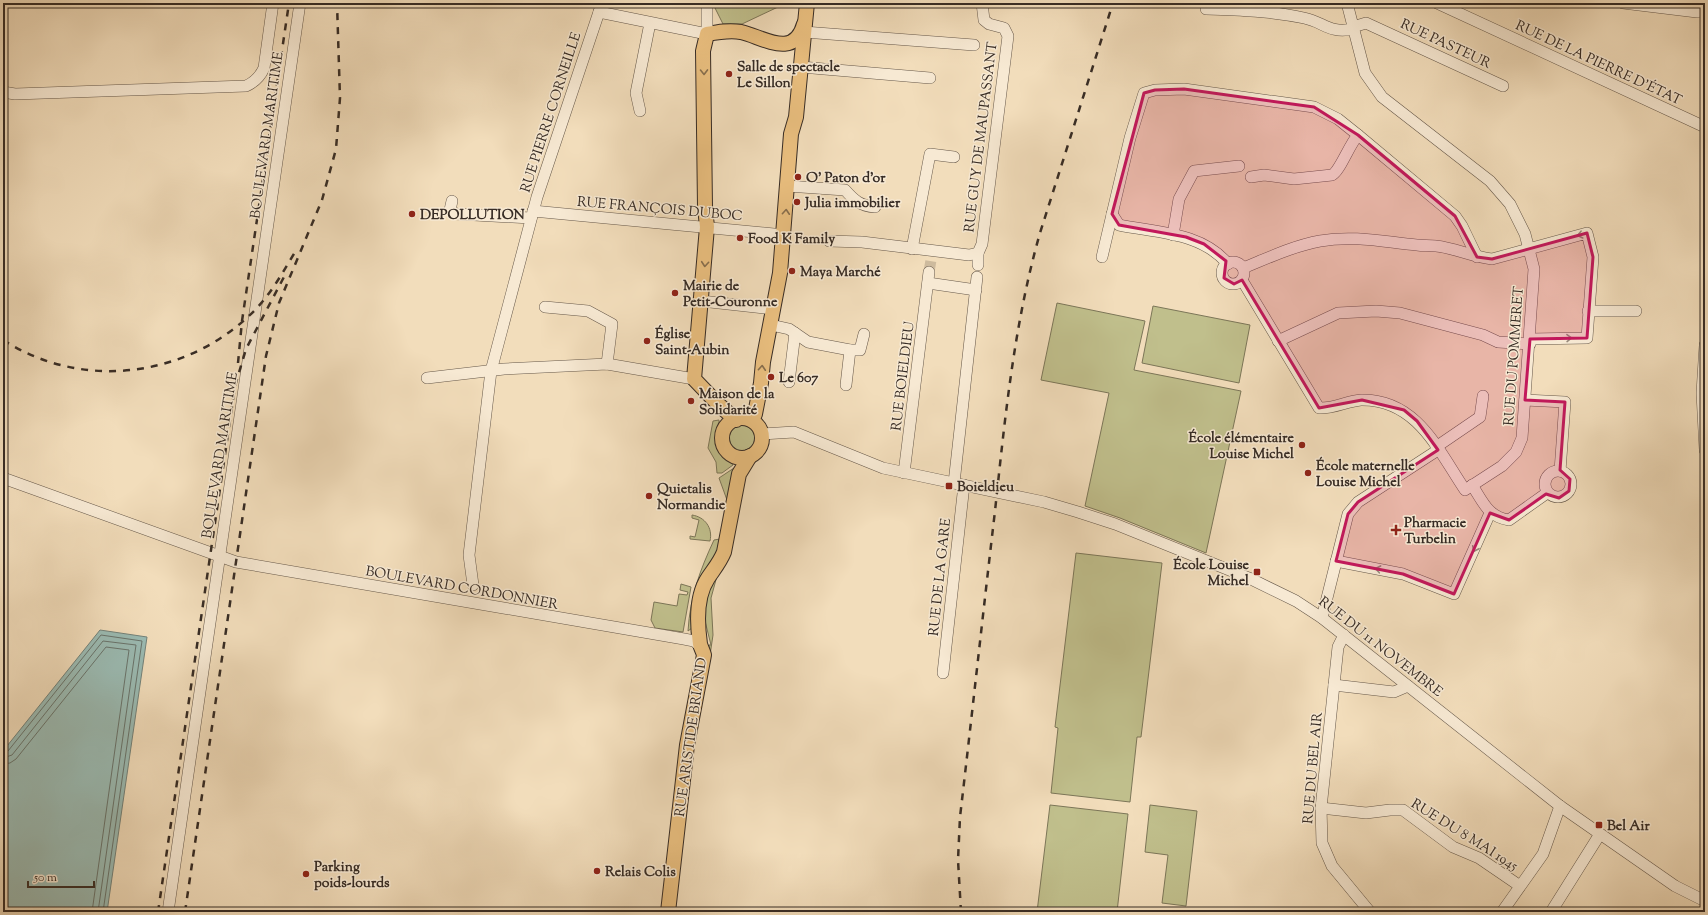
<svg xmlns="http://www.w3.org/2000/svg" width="1708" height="915" viewBox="0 0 1708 915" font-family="'Sorts Mill Goudy',serif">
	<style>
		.green { fill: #c0bf8c; stroke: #7c7658 }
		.water { fill: #9bbbb3; stroke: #73827a }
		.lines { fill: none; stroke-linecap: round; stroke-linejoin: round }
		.shore { stroke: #69746c; stroke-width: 1 }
		.minor-tunnel { stroke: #cdba9d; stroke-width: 11; stroke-dasharray: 11 5.5; stroke-linecap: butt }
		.minor-casing { stroke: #66584a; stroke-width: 12 }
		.major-casing { stroke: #372c25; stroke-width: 16 }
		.minor { stroke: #f7e9d3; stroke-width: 11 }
		.major { stroke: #e9be7e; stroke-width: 14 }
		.rail { stroke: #372c25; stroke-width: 2.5; stroke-dasharray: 7 7; stroke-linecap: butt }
		.oneway { stroke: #876e4d }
		.oneway2 { stroke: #978a7c }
		.marked { fill: #c2185b; fill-opacity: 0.2; stroke: #c2185b; stroke-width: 3; stroke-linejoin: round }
		.poi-dot { fill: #8f2418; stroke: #f7e9d3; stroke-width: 1.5 }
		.labels { text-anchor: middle; stroke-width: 3; stroke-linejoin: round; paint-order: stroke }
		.street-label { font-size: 14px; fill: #372c25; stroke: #f7e9d3 }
		.poi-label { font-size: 14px; font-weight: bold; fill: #372c25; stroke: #f7e9d3; text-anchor: start }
	</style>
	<rect width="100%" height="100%" fill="#f2ddbb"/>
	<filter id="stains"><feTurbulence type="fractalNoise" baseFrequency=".005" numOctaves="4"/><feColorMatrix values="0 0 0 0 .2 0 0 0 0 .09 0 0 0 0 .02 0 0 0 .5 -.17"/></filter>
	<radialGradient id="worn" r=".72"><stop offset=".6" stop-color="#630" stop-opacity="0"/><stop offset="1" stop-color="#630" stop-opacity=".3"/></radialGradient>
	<!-- green -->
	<g class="green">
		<path d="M726,3H779L778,7L742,24H723L715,8Z"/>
		<path d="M1057,303L1145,321L1134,370L1241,391L1206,553L1120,518L1085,506L1109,393L1041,380Z"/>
		<path d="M1153,306L1250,325L1239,383L1142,363Z"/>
		<path d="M719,420V442L733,465L722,473H717L716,462L708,448L713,421Z"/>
		<circle cx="743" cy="438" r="14"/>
		<path d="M734,468L735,472L727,500L719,478Z"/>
		<path d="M692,515C705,517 713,528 710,541L690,539V536L695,537L699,520L692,518Z"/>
		<path d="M720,539L723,540L692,628L688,631C690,597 700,570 714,540Z"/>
		<path d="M1076,553L1162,563L1141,737H1137L1130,802L1051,793L1058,728L1055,727Z"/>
		<path d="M717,576L711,598L713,635L709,662V645H711L705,621L706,592Z"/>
		<path d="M681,584L691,587L683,632L655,628L651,620L654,602L677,606L679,594L687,595L688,592L680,590Z"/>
		<path d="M1050,805L1128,814L1117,912H1037Z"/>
		<path d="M1150,805L1197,811L1186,906L1162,903L1168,855L1145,852Z"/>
	</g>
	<!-- water -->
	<path class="water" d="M100,630L147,637L107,912H3V751Z"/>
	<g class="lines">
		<!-- shore -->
		<g class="shore">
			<path d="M3,753L8,751L101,635L142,641L103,912"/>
			<path d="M3,758L12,755L103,641L136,645L98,912"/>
			<path d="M3,764L10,763L16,759L106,647L129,650L92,912"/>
		</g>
		<!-- minor-tunnel -->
		<path class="minor-tunnel" d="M929,272L931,260"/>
		<!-- minor casing -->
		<g class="minor-casing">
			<g id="minor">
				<path d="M1437,3L1705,127"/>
				<path d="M1623,3L1697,12L1705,8"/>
				<path d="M1206,9C1239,10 1272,11 1304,18C1324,22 1329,34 1353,29"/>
				<path d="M599,12L707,34V3"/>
				<path d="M1353,27L1366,23L1503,86"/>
				<path d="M804,32L974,45"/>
				<path d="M801,67L930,78"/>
				<path d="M3,92L15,94L246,86C255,82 260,77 264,68L273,3"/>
				<path d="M640,111L636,93L650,23"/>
				<path d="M1251,177L1264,175L1294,179L1332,175C1340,171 1349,145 1358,135"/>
				<path d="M787,186L845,190C854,200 860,206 875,207"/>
				<path d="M452,201L450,210L456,214L531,218"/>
				<path d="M533,211L784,235"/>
				<path d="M1112,214L1119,225C1158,233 1201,232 1228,264"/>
				<path d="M1173,235L1179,199L1194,171L1239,166"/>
				<path d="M829,241L862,242L969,255L978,253"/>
				<path d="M912,249L930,154L954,157"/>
				<path d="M1102,257L1130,138L1144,93L1155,90L1184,89L1314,107L1338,119L1358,135L1455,216L1462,226L1477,257"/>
				<circle cx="1233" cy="273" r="11"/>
				<path d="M978,265V253L982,244L1008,36L1004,28L989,24L984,20L982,3"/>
				<path d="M1243,268C1268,258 1293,246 1320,241C1354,235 1384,242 1417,245C1423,246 1429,245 1436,246C1455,248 1472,257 1492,259L1587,233L1593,257L1587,338L1530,339"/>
				<path d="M1242,280L1319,408C1333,409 1347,401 1361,400C1417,399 1438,450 1465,490L1502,466L1516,452L1522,438L1534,269L1525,234L1510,204L1490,181L1382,97L1365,73L1347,3"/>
				<path d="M928,283L976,290"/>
				<path d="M701,301L774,309"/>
				<path d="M545,307L588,311L612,324L607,364"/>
				<path d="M1588,311H1636"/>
				<path d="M771,325L789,329L808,342L850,350H860L864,334"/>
				<path d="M1278,341L1338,313L1376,311L1400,313L1483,335L1498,342L1530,344"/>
				<path d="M1705,345L1702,393L1705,450"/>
				<path d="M427,378L504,369L607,364L694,379"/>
				<path d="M789,382L795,333"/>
				<path d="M846,385L850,350"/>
				<path d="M1525,400L1565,402L1560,471"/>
				<path d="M762,434L794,432L883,468L1044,502L1078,512L1115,524L1249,578L1296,601L1322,618L1560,806L1675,886L1705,901"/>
				<path d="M1436,447L1480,417L1483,396"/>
				<circle cx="1558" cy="484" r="13"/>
				<path d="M904,473L929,272"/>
				<path d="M3,478L236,562L684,639L694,641L700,646"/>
				<path d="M954,483L977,277"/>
				<path d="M1472,485C1483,502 1488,517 1509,520L1547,493"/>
				<path d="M1336,561L1403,574L1454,594L1490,513"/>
				<path d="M473,585L469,555L491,371L537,197L602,3"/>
				<path d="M1322,618L1348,514L1358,502L1438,450"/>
				<path d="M1344,635L1338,647L1321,808L1322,843L1332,866L1370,912"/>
				<path d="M943,673L964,485"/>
				<path d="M1334,685L1394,692L1408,686"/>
				<path d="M1321,808L1366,813L1390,810H1403L1453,847L1479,858L1520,886"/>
				<path d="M168,912L300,3"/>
				<path d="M1502,912L1543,854L1560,806"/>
				<path d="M1551,912L1600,834"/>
			</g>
		</g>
		<!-- major casing -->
		<g class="major-casing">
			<g id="major">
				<circle cx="742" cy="438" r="20"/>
				<path d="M736,420L718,404L694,379L707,227L705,207L703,51L707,34C718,32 729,30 741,32C763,37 794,60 804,24"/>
				<path d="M752,420L755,414L761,383L763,362L780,273L791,134L796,117L807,3"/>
				<path d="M668,912L687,745L704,655C703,651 701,648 700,644C697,623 696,596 708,578C714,569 720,562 724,552L739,474L750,456"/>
			</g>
		</g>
		<!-- minor -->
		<use href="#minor" class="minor"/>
		<!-- major -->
		<use href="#major" class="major"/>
		<!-- rail -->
		<g class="rail">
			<path d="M3,340C84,392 190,377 256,309C272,292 283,272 295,252"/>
			<path d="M238,363L242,321L289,3"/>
			<path d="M158,912L235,386L246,349L285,275"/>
			<path d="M185,912L266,356L279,303L322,200L336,149L340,98L337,3"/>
			<path d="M961,912L958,860L960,817C972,715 983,613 995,511C1005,418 1014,324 1040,233L1113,3"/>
		</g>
	</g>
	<!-- one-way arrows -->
	<defs><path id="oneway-chevron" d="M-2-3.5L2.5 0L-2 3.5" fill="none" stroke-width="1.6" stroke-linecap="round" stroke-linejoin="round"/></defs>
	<g class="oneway">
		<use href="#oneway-chevron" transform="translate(704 72) rotate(89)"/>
		<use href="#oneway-chevron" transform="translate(786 212) rotate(-86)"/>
		<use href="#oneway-chevron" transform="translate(705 264) rotate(95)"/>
		<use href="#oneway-chevron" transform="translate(762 368) rotate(-86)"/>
	</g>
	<g class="oneway2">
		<use href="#oneway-chevron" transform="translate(1580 235) rotate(166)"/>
		<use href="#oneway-chevron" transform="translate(1569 338) rotate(-1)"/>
		<use href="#oneway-chevron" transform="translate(1475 549) rotate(115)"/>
		<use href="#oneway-chevron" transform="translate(1378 569) rotate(-169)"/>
	</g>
	<!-- marked area -->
	<path class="marked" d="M1184,89L1314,107L1358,135L1455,216L1477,257L1492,259L1587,233L1593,257L1587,338L1530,339L1525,400L1565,402L1560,470L1570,479L1569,491L1559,498L1546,494L1509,520L1490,513L1454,594L1403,574L1336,561L1348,514L1358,502L1438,450L1417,421L1404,410L1362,400L1319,408L1242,280L1234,284L1224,278L1226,261L1204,244L1186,237L1119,225L1112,214L1144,93L1155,90Z"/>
	<!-- markers -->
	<g class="poi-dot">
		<circle cx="729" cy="74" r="4"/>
		<circle cx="798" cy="177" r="4"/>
		<circle cx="797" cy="202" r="4"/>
		<circle cx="412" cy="214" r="4"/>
		<circle cx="740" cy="238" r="4"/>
		<circle cx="792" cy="271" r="4"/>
		<circle cx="675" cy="293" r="4"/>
		<circle cx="647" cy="341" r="4"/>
		<circle cx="771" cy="377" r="4"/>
		<circle cx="691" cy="401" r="4"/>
		<circle cx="1302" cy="445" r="4"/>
		<circle cx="1308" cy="473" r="4"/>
		<rect x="945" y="482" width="8" height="8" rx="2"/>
		<circle cx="649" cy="496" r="4"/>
		<path d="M1394 524h4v4h4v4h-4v4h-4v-4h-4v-4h4z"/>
		<rect x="1253" y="568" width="8" height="8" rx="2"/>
		<rect x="1595" y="821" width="8" height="8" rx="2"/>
		<circle cx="597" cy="871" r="4"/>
		<circle cx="306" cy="874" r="4"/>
	</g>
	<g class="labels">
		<!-- street labels -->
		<g class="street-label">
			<text transform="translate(1446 43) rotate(25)" y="5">RUE PASTEUR</text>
			<text transform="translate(1599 62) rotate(25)" y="5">RUE DE LA PIERRE D'ÉTAT</text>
			<text transform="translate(550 112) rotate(-72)" y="5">RUE PIERRE CORNEILLE</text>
			<text transform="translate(266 135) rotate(-82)" y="5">BOULEVARD MARITIME</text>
			<text transform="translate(980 137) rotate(-83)" y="5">RUE GUY DE MAUPASSANT</text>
			<text transform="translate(660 208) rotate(5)" y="5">RUE FRANÇOIS DUBOC</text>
			<text transform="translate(1513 356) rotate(-86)" y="5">RUE DU POMMERET</text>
			<text transform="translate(902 376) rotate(-83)" y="5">RUE BOIELDIEU</text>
			<text transform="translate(219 455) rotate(-81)" y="5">BOULEVARD MARITIME</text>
			<text transform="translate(939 577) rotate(-84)" y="5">RUE DE LA GARE</text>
			<text transform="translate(462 587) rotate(10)" y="5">BOULEVARD CORDONNIER</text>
			<text transform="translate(1381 646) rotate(38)" y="5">RUE DU 11 NOVEMBRE</text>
			<text transform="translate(690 737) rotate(-82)" y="5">RUE ARISTIDE BRIAND</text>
			<text transform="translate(1312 768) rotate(-85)" y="5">RUE DU BEL AIR</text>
			<text transform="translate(1465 834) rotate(32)" y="5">RUE DU 8 MAI 1945</text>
		</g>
		<!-- poi labels -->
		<g class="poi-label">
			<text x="737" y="71">Salle de spectacle<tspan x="737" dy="16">Le Sillon</tspan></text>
			<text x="806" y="182">O' Paton d'or</text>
			<text x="805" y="207">Julia immobilier</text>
			<text x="420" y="219">DEPOLLUTION</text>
			<text x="748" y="243">Food K Family</text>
			<text x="800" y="276">Maya Marché</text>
			<text x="683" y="290">Mairie de<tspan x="683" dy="16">Petit-Couronne</tspan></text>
			<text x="655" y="338">Église<tspan x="655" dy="16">Saint-Aubin</tspan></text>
			<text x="779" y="382">Le 607</text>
			<text x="699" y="398">Maison de la<tspan x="699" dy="16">Solidarité</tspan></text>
			<text x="1294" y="442" text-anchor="end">École élémentaire<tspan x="1294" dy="16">Louise Michel</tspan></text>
			<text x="1316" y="470">École maternelle<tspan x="1316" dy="16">Louise Michel</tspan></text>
			<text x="957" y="491">Boieldieu</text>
			<text x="657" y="493">Quietalis<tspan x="657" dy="16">Normandie</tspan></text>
			<text x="1404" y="527">Pharmacie<tspan x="1404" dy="16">Turbelin</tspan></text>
			<text x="1249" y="569" text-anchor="end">École Louise<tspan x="1249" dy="16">Michel</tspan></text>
			<text x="1607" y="830">Bel Air</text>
			<text x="314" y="871">Parking<tspan x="314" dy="16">poids-lourds</tspan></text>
			<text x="605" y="876">Relais Colis</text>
		</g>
	</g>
	<!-- margin -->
	<rect width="1708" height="915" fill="none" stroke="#f2ddbb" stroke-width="16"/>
	<rect x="4" y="4" width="1700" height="907" fill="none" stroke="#372c25" stroke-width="2"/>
	<rect x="8" y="8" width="1692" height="899" fill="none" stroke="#372c25"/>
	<!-- scale -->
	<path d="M28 881v6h66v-6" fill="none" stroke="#372c25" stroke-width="2"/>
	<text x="34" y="881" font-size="12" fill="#372c25" stroke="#f7e9d3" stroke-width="3" paint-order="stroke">50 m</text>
	<rect width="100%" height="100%" filter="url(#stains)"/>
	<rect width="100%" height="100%" fill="url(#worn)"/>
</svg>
